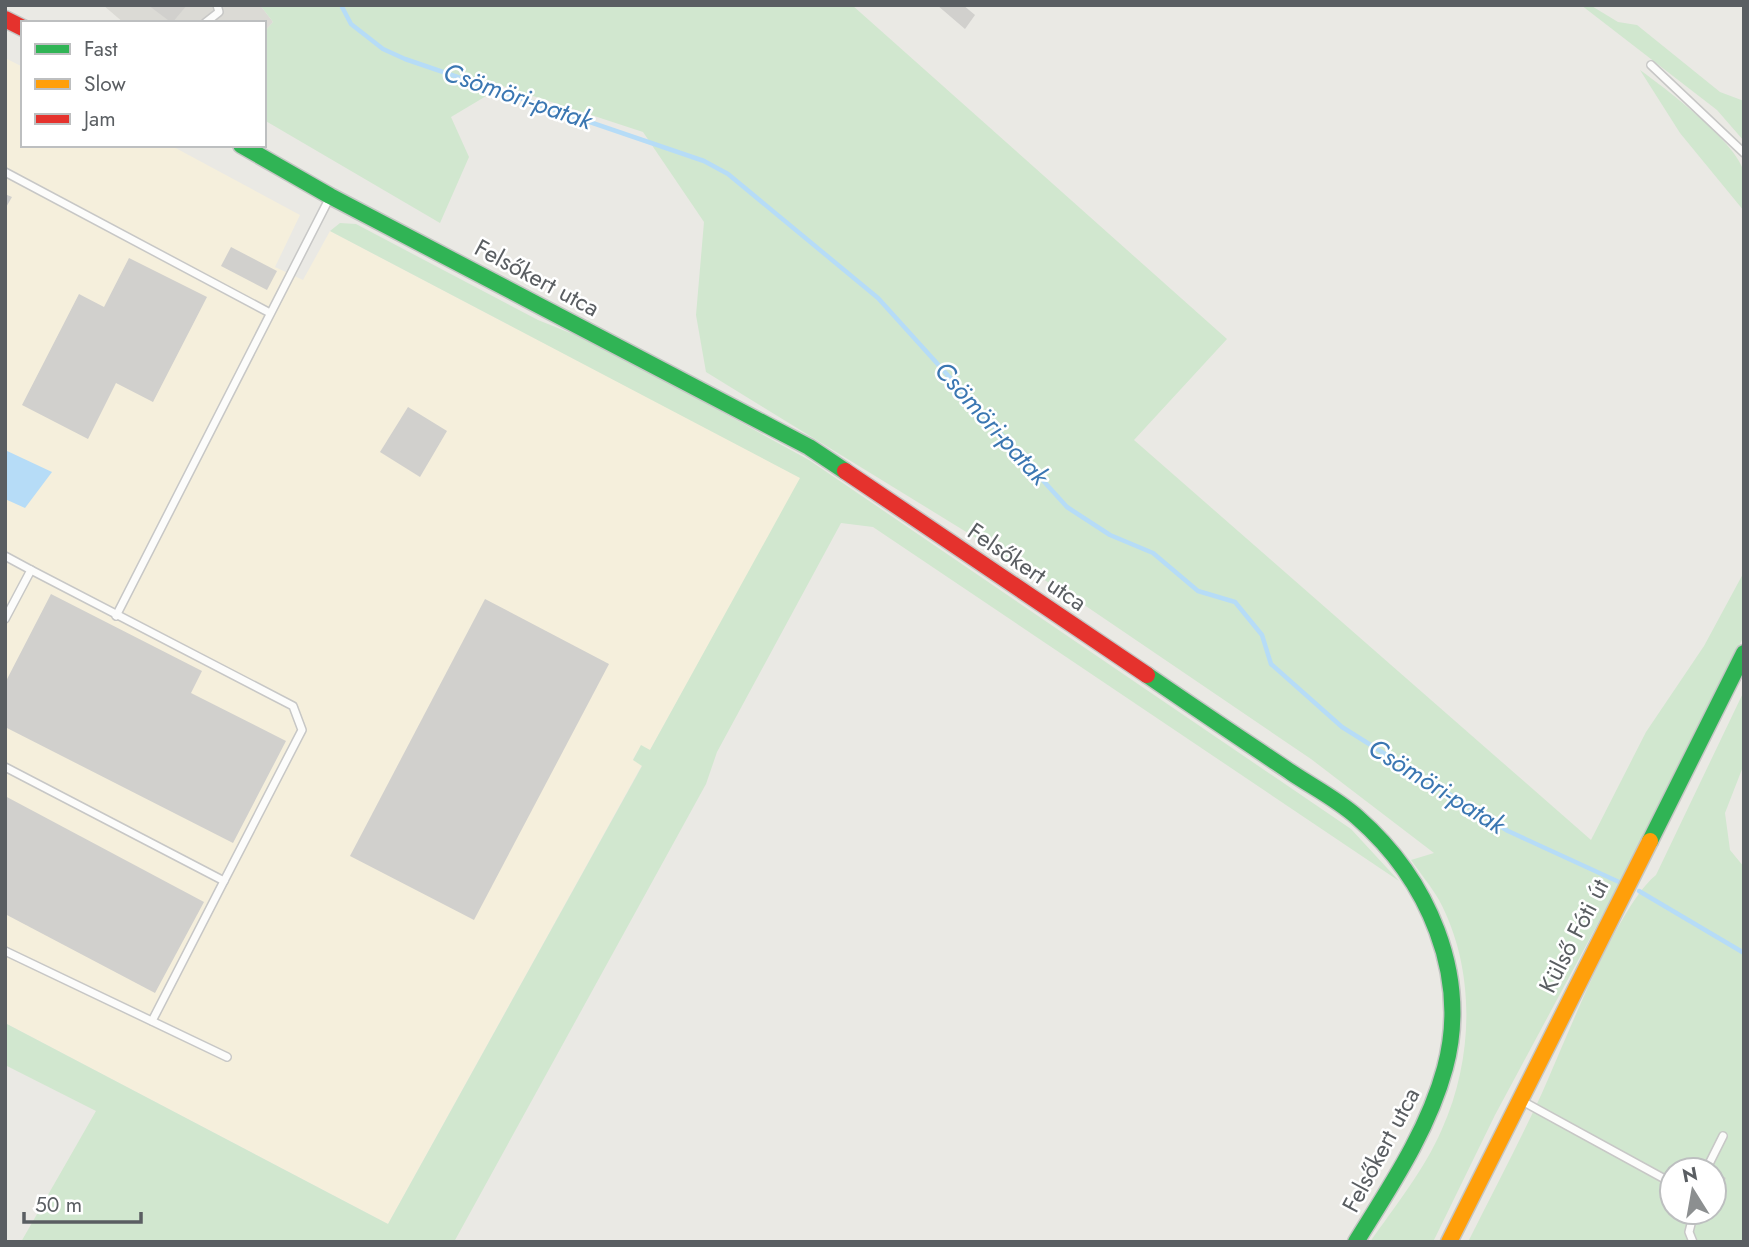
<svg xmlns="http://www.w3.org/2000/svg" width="1749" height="1247" viewBox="0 0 1749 1247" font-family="Jost,sans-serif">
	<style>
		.commercial { fill: #f5efdc }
		.industrial { fill: #dbdad5 }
		.green { fill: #d1e7cf; fill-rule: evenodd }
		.water { fill: #b6dcf7 }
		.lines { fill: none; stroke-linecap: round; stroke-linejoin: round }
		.stream { stroke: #b6dcf7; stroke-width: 4.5 }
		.building { fill: #d1d0cd }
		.lane-casing { stroke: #c7c7c6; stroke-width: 10 }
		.fast-casing { stroke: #c5c6c4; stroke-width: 19 }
		.slow-casing { stroke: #c5c6c4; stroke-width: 19 }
		.jam-casing { stroke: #c5c6c4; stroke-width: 19 }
		.lane { stroke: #fcfcfb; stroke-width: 7 }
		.fast { stroke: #30b455; stroke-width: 16 }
		.slow { stroke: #ff9f0a; stroke-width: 16 }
		.jam { stroke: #e5322d; stroke-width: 16 }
		.labels { text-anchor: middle; stroke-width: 5; stroke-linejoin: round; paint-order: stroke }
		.street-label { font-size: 24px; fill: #5a5e62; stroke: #fff }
		.water-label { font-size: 26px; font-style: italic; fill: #3b77b2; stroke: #fff }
	</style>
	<rect width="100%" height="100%" fill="#eae9e4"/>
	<!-- commercial -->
	<path class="commercial" d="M5,58L23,67V145H170L300,215L275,267L303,280L330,231L801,478L650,750L641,746L633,759L642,765L388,1224L5,1023Z"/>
	<!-- industrial -->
	<path class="industrial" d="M103,5H260L273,22L264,32V23H124Z"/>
	<!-- green -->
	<g class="green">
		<path d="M260,5H852L1227,339L1134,440L1591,840L1646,732L1704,646L1744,572V636L1632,860L1495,1115L1433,1242H1370C1395,1206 1425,1169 1442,1129C1474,1058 1476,969 1439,900C1431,886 1420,873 1411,860L1434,853L1311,759L1077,600L706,372L696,315L704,222L643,132L503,86L451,117L469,157L440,223L264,120V32L273,22Z"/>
		<path d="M1581,5H1590L1618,22L1637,25L1720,92L1744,101V141L1717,110Z"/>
		<path d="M1640,70C1665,88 1739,144 1744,173C1746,185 1744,199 1744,211L1680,133Z"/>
		<path d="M340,223L356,224L538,320L600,345L809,460L1351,829L1399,881L873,527L841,523L717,752L706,784L454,1242H21L96,1111L5,1065V1023L388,1224L642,766L633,760L641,745L650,750L800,478L330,231Z"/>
		<path d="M1744,691V764L1725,813L1730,850L1744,867V1242H1468C1493,1192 1519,1143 1542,1093C1565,1042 1617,906 1656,875ZM1672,1170H1714V1212H1672Z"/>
	</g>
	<!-- water -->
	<path class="water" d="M5,450L52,472L25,508L5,499Z"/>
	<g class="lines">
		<!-- stream -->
		<g class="stream">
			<path d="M341,5L351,24L383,49L405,59L704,161L728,174L878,298L1067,507L1110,535L1153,553L1198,591L1235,602L1262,635L1271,664L1342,727L1508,831L1619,882"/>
			<path d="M1639,891L1744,953"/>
		</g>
	</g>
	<!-- building -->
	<g class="building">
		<path d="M148,5H187L172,23Z"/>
		<path d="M937,5H963L975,15L965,29Z"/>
		<path d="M5,194L12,197L5,209Z"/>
		<path d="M231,247L277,271L267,290L221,266Z"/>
		<path d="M129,258L207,297L153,402L116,383L88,439L22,405L79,294L104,307Z"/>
		<path d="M408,407L447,431L420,477L380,452Z"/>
		<path d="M51,594L202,671L191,693L286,741L233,843L5,727V683Z"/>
		<path d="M485,599L609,664L474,920L350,856Z"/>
		<path d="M5,796L204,902L155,993L5,914Z"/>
		<path d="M1714,1172L1726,1178L1720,1189L1714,1186Z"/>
	</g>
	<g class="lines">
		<!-- lane casing -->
		<g class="lane-casing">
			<g id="lane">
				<path d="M205,23L219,12L217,5"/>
				<path d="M1651,65L1744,153"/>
				<path d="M5,172L270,313"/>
				<path d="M5,556L31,570"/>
				<path d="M116,616L329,199"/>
				<path d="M5,619L31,570L293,706L302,730L224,881L5,767"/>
				<path d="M5,951L227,1057"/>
				<path d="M152,1021L224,881"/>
				<path d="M1522,1101L1672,1183"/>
				<path d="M1706,1170L1723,1136"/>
				<path d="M1693,1242L1689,1232L1694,1212"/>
			</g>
		</g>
		<!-- fast casing -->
		<g class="fast-casing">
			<g id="fast">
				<path d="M241,145L330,196L809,447L845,471"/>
				<path d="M1147,675C1195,708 1243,740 1292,773C1313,787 1338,800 1357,817C1428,879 1470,975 1445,1068C1428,1131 1390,1187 1356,1242"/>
				<path d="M1650,841L1744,653"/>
			</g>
		</g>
		<!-- slow casing -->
		<g class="slow-casing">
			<path id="slow" d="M1449,1242L1650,841"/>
		</g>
		<!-- jam casing -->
		<g class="jam-casing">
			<g id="jam">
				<path d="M5,19L23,28"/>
				<path d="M845,471L1147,675"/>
			</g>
		</g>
		<!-- lane -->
		<use href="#lane" class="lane"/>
		<!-- fast -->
		<use href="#fast" class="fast"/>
		<!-- slow -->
		<use href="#slow" class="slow"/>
		<!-- jam -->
		<use href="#jam" class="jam"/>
	</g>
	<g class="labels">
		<!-- street labels -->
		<g class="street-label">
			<text transform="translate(537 278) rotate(28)" y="8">Felsőkert utca</text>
			<text transform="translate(1027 567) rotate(34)" y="8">Felsőkert utca</text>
			<text transform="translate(1574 936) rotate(-63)" y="8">Külső Fóti út</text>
			<text transform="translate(1381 1150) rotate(-62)" y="8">Felsőkert utca</text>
		</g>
		<!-- water labels -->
		<g class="water-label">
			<text transform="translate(518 96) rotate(19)" y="9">Csömöri-patak</text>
			<text transform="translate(992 423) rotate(48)" y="9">Csömöri-patak</text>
			<text transform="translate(1437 786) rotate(32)" y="9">Csömöri-patak</text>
		</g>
	</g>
	<!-- border -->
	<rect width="1749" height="1247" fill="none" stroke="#5a5e62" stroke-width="14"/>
	<!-- legend -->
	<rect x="21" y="21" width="245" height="126" fill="#ffffff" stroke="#bdbfc0" stroke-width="2"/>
	<rect x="35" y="44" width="35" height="10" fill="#30b455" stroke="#bdbfc0" stroke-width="2"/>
	<text x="84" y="56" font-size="21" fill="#5a5e62">Fast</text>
	<rect x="35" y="79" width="35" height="10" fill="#ff9f0a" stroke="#bdbfc0" stroke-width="2"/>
	<text x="84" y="91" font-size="21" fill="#5a5e62">Slow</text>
	<rect x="35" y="114" width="35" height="10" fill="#e5322d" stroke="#bdbfc0" stroke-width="2"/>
	<text x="84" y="126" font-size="21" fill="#5a5e62">Jam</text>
	<!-- north arrow -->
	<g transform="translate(1693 1191) rotate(349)"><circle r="33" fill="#ffffff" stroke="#bdbfc0" stroke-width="2"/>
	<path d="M0-5L12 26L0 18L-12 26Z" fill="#8c8f90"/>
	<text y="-10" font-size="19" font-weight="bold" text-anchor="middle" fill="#5a5e62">N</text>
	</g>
	<!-- scale -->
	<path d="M24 1212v10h117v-10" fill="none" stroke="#5a5e62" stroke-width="3.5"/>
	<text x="35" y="1212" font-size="21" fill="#5a5e62" stroke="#ffffff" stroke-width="5" paint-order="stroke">50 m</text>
</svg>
